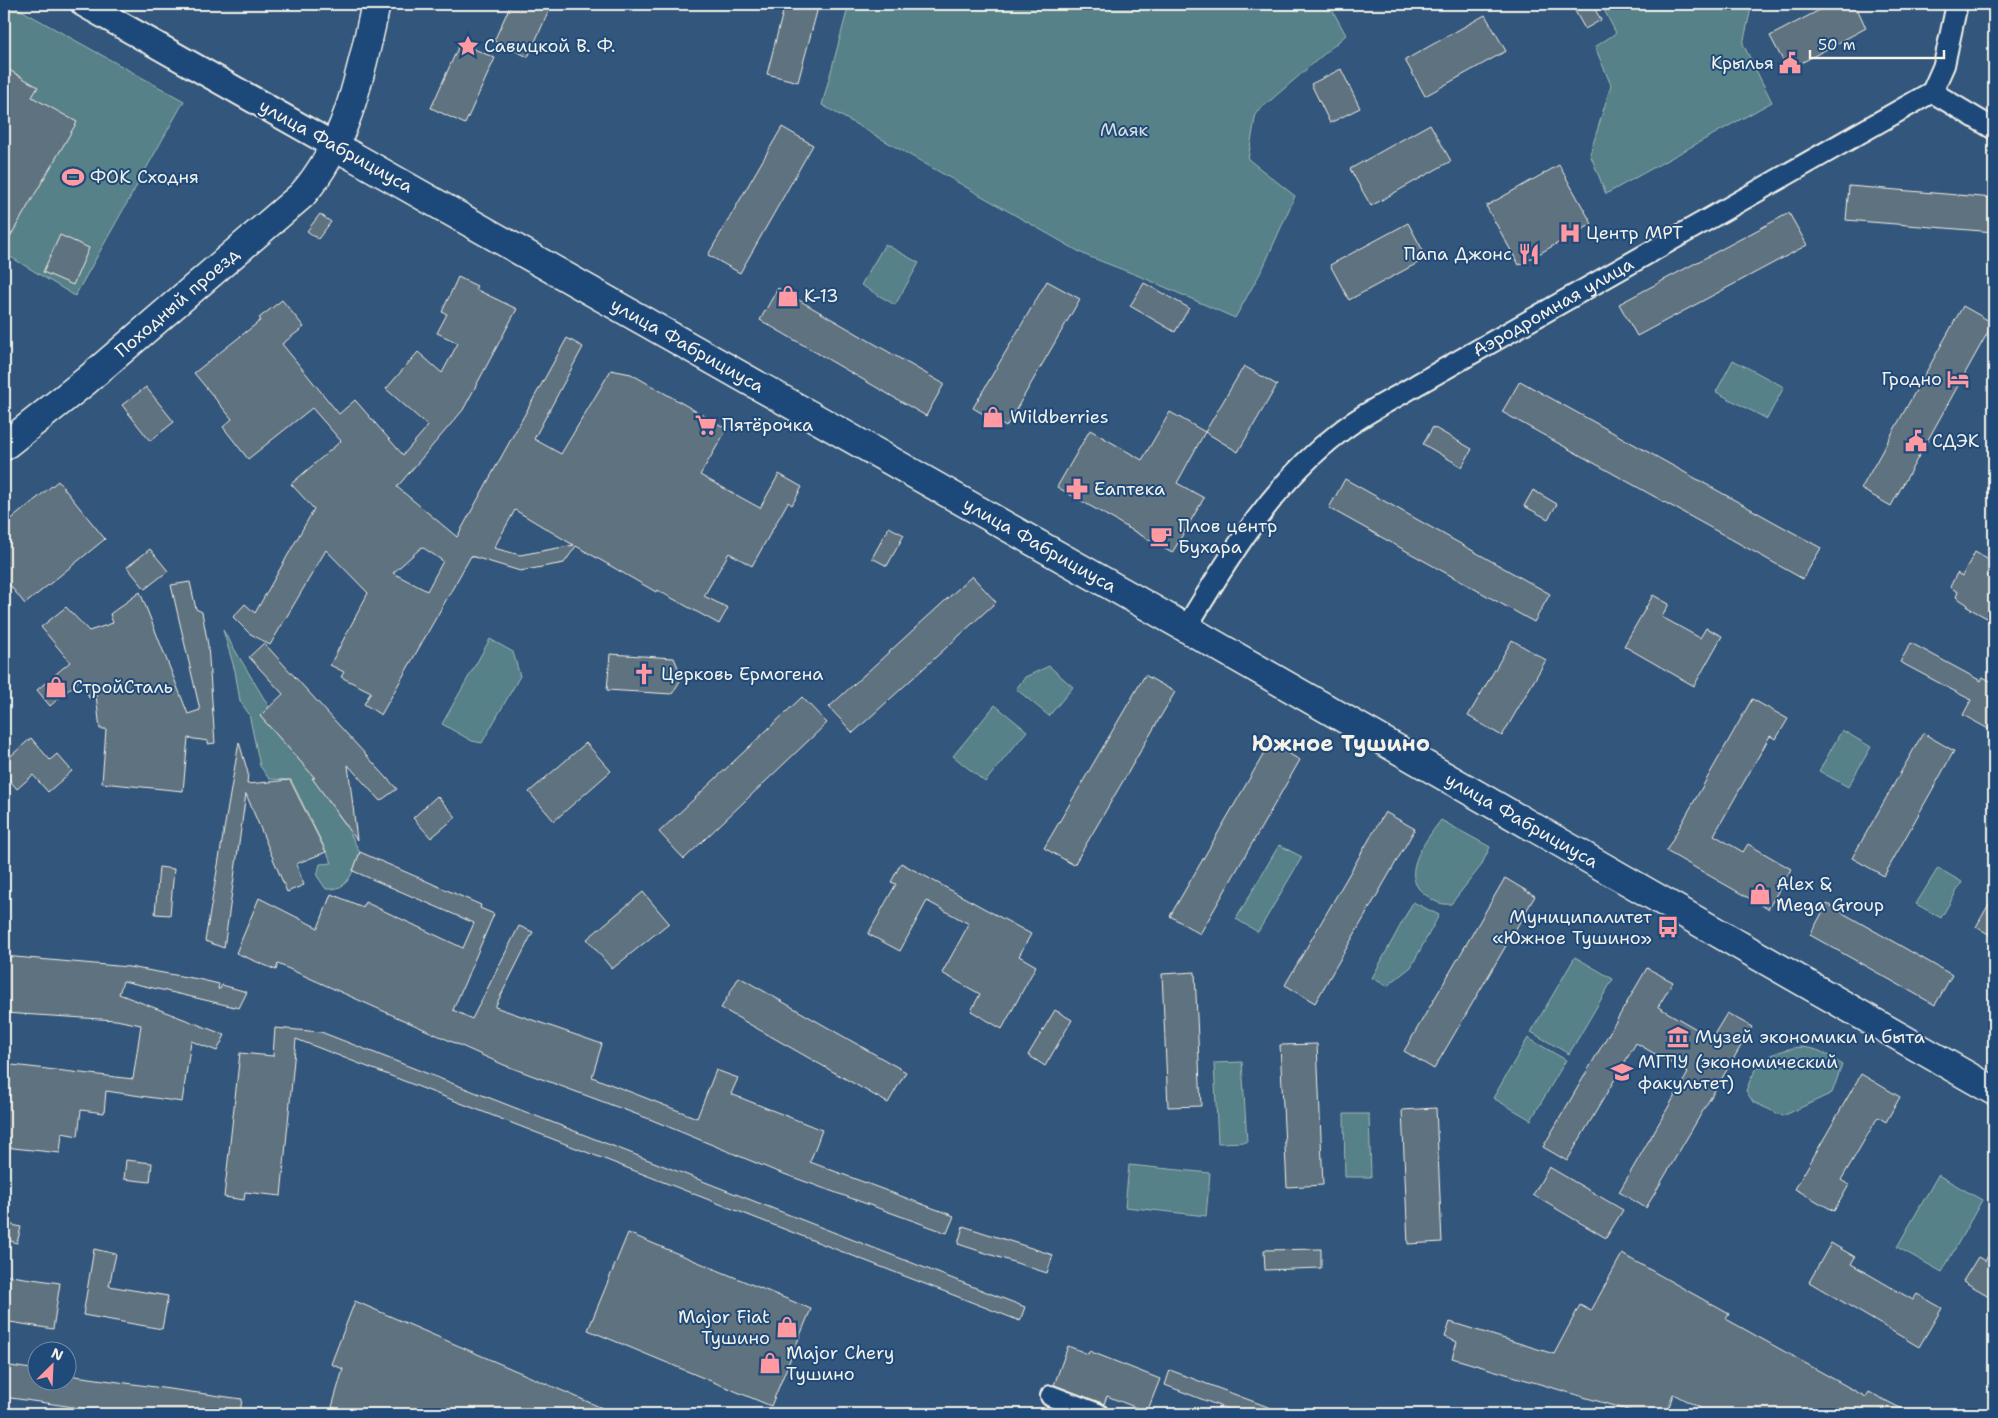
<svg xmlns="http://www.w3.org/2000/svg" width="1998" height="1418" viewBox="0 0 1998 1418" font-family="'Shantell Sans',sans-serif">
	<style>
		.green { fill: #568188; stroke: #a5b9b8 }
		.building { fill: #5f7280; stroke: #f4f1e8; fill-rule: evenodd }
		.lines { fill: none; stroke-linecap: round; stroke-linejoin: round }
		.minor-casing { stroke: #f4f1e8; stroke-width: 24 }
		.tertiary-casing { stroke: #f4f1e8; stroke-width: 29 }
		.secondary-casing { stroke: #f4f1e8; stroke-width: 31 }
		.minor { stroke: #1f4a7a; stroke-width: 20 }
		.tertiary { stroke: #1f4a7a; stroke-width: 25 }
		.secondary { stroke: #1f4a7a; stroke-width: 28 }
		.labels { text-anchor: middle; stroke-width: 4; stroke-linejoin: round; paint-order: stroke }
		.poi-label { font-size: 18px; fill: #f4f1e8; stroke: #1f4a7a; text-anchor: start }
		.park-label { font-size: 18px; fill: #dce0da; stroke: #1f4a7a }
		.street-label { font-size: 18px; fill: #f4f1e8; stroke: #1f4a7a }
		.district-label { font-size: 22px; font-weight: bold; fill: #f4f1e8; stroke: #1f4a7a }
	</style>
	<rect width="100%" height="100%" fill="#32567c"/>
	<filter id="ink" filterUnits="userSpaceOnUse"><feTurbulence type="fractalNoise" baseFrequency=".02" numOctaves="2"/><feDisplacementMap in="SourceGraphic" scale="10" xChannelSelector="R" yChannelSelector="G"/><feConvolveMatrix kernelMatrix="1 2 1 2 8 2 1 2 1" color-interpolation-filters="sRGB"/></filter>
	<g filter="url(#ink)">
		<!-- green -->
		<g class="green">
			<path d="M4,4H10L184,101L75,296L4,253Z"/>
			<path d="M849,4H1329L1346,35L1256,113L1248,159L1295,196L1263,268L1235,318L1144,278L1085,255L822,105Z"/>
			<path d="M1601,4H1752L1743,44L1772,102L1606,194L1590,154L1611,85L1595,47L1616,33Z"/>
			<path d="M885,244L919,263L895,305L861,285Z"/>
			<path d="M1733,360L1784,387L1767,419L1716,392Z"/>
			<path d="M223,630L269,707L260,716L329,793L325,797L346,825L360,853C352,871 350,891 326,889L317,876L320,864L332,863L291,780L269,779L260,766L249,714L240,701L235,671Z"/>
			<path d="M490,639L513,652L520,676L482,743L472,741L442,724Z"/>
			<path d="M1049,666L1073,687L1049,716L1016,689L1025,677Z"/>
			<path d="M995,705L1027,731L985,782L953,756Z"/>
			<path d="M1842,730L1871,747L1848,787L1819,771Z"/>
			<path d="M1441,820L1490,847L1481,866L1451,904C1440,905 1435,902 1426,895C1397,876 1426,840 1441,820Z"/>
			<path d="M1279,845L1302,857L1258,932L1236,919Z"/>
			<path d="M1938,868L1962,882L1941,918L1916,904Z"/>
			<path d="M1413,902L1439,915L1411,967L1387,986L1372,978Z"/>
			<path d="M1575,957L1613,979L1569,1054L1531,1032Z"/>
			<path d="M1528,1038L1566,1060L1531,1120L1493,1098Z"/>
			<path d="M1799,1047C1818,1048 1828,1054 1842,1065L1832,1093L1783,1116L1753,1102L1746,1091C1756,1062 1768,1052 1799,1047Z"/>
			<path d="M1242,1062L1247,1142L1218,1143L1214,1063Z"/>
			<path d="M1369,1114L1371,1177H1345L1344,1114Z"/>
			<path d="M1129,1165L1210,1173L1206,1216L1125,1207Z"/>
			<path d="M1938,1175L1982,1200L1942,1272L1897,1247Z"/>
		</g>
		<!-- building -->
		<g class="building">
			<path d="M511,4H552L528,57L494,41Z"/>
			<path d="M785,4H819L798,82L767,74Z"/>
			<path d="M1589,4H1592L1601,20L1585,29L1575,11Z"/>
			<path d="M1831,4H1855L1866,28L1788,70L1770,36Z"/>
			<path d="M1485,15L1506,51L1425,96L1405,60Z"/>
			<path d="M460,43L495,58L465,124L431,108Z"/>
			<path d="M4,67L38,87L32,97L77,122L4,247Z"/>
			<path d="M1341,69L1360,108L1330,123L1311,84Z"/>
			<path d="M1430,124L1451,161L1371,206L1350,169Z"/>
			<path d="M782,127L813,145L740,273L708,255Z"/>
			<path d="M1559,165L1592,224L1519,265L1486,206Z"/>
			<path d="M1849,186L1994,198V232L1846,220Z"/>
			<path d="M1789,213L1807,245L1637,336L1619,304Z"/>
			<path d="M320,214L331,222L318,239L307,231Z"/>
			<path d="M1408,223L1427,258L1349,300L1330,265Z"/>
			<path d="M60,235L89,248L73,285L43,272Z"/>
			<path d="M458,277L477,286L475,289L517,309L463,410L397,487L457,537L567,338L583,347L534,439L561,454L611,370L631,374L727,429L700,475L760,508L779,474L802,487L792,505L788,502L752,566L729,553L704,596L728,608L719,624L657,590L656,592L576,546L564,563L520,571L471,556L381,715L364,704L371,692L341,677L344,672L330,665L368,593L326,550L270,645L249,633L233,617L245,604L255,613L314,509L291,484L341,441L312,408L248,459L223,427L232,419L194,373L261,320L259,318L282,300L304,327L282,344L339,414L355,400L403,455L428,426L386,389L418,352L442,373L458,343L437,333L447,314L442,312ZM515,510L570,543L574,545L520,555L494,548ZM422,547L443,561L427,591L393,573Z"/>
			<path d="M1047,281L1080,299L1006,427L973,408Z"/>
			<path d="M1144,283L1189,308L1175,332L1130,306Z"/>
			<path d="M778,288L944,384L926,416L760,320Z"/>
			<path d="M1963,306L1993,323L1891,506L1861,489Z"/>
			<path d="M1244,366L1277,385L1238,452L1205,432Z"/>
			<path d="M1520,381L1821,548L1803,579L1502,412Z"/>
			<path d="M146,387L174,422L150,441L122,405Z"/>
			<path d="M1170,412L1205,432L1177,483L1204,498L1172,553L1057,487L1090,430L1142,460Z"/>
			<path d="M1433,427L1472,449L1462,467L1423,444Z"/>
			<path d="M1345,479L1550,594L1534,622L1329,508Z"/>
			<path d="M58,481L105,539L25,604L4,578V525Z"/>
			<path d="M1533,490L1557,504L1548,519L1524,506Z"/>
			<path d="M889,527L904,535L887,566L872,558Z"/>
			<path d="M150,549L168,571L145,589L127,567Z"/>
			<path d="M1975,552L1994,563V622L1967,607L1968,605L1956,597L1958,592L1950,587L1957,573L1962,576Z"/>
			<path d="M972,576L996,602L853,733L829,707Z"/>
			<path d="M190,582L196,609L202,612L208,645L215,743L208,744V741L188,738L183,791L102,783L106,729H100L96,695L89,698L82,678L50,706L37,690L70,662L41,627L66,607L89,631L113,623L110,614L140,592L188,714L200,710L171,585Z"/>
			<path d="M1653,595L1669,604L1662,617L1700,638L1706,628L1722,636L1694,686L1624,646Z"/>
			<path d="M1512,640L1546,660L1502,736L1468,716Z"/>
			<path d="M264,643L397,789L380,801L348,765L357,840L312,778H315L260,716L283,694L249,657Z"/>
			<path d="M1911,643L1981,681L1983,677L1994,683V732L1963,715L1971,700L1900,662Z"/>
			<path d="M610,654L674,658L680,672V681L672,694L607,690Z"/>
			<path d="M1145,675L1175,692L1074,865L1044,848Z"/>
			<path d="M802,697L827,723L684,859L659,832Z"/>
			<path d="M1752,699L1788,719L1776,739L1770,736L1714,835L1743,852L1748,844L1791,869L1768,909L1666,851Z"/>
			<path d="M1923,733L1954,751L1884,876L1852,858Z"/>
			<path d="M31,738L50,760L57,754L72,771L48,792L33,775L17,789L4,774V762Z"/>
			<path d="M239,742L248,773L247,784L290,780L326,852L296,864L304,885L287,892L246,794L224,948L205,941Z"/>
			<path d="M586,743L611,771L554,821L529,792Z"/>
			<path d="M1270,743L1300,760L1200,934L1170,916Z"/>
			<path d="M437,796L456,817L431,838L413,818Z"/>
			<path d="M1385,812L1415,829L1315,1003L1285,985Z"/>
			<path d="M360,852L481,905L480,908L494,914L453,1010L472,1019L519,926L533,932L495,1007L602,1044L592,1077L697,1118L716,1070L738,1078L731,1094L822,1130L810,1162L954,1216L947,1233L773,1170L652,1120L504,1065L278,964L276,970L236,953L259,898L318,928L331,894L363,907L365,902L463,948L474,923L353,871Z"/>
			<path d="M901,863L1031,934L1019,956L1036,966L1002,1029L971,1011L980,994L942,973L969,924L927,901L900,951L868,934L896,884L891,882Z"/>
			<path d="M159,867L174,869L170,915L155,914Z"/>
			<path d="M1505,878L1535,896L1434,1069L1404,1051Z"/>
			<path d="M643,892L669,923L612,969L587,939Z"/>
			<path d="M1994,895V937L1976,927Z"/>
			<path d="M1827,904L1952,975L1935,1005L1810,935Z"/>
			<path d="M4,956L129,967L198,979L219,984L218,989H220L222,985L247,992L239,1008L123,981L119,994L225,1035L217,1051L191,1041L182,1102L106,1091L104,1113L81,1110L78,1136L62,1133L60,1153L4,1147V1064L133,1079L141,1025L116,1020L4,1013Z"/>
			<path d="M1647,968L1673,982L1658,1007L1712,1038L1727,1013L1752,1027L1646,1208L1619,1192L1688,1073L1636,1043L1567,1161L1543,1147Z"/>
			<path d="M1195,972L1201,1106L1168,1107L1162,974Z"/>
			<path d="M739,977L906,1072L888,1103L721,1008Z"/>
			<path d="M1055,1010L1072,1020L1045,1066L1028,1055Z"/>
			<path d="M275,1028L321,1032L1025,1307L1020,1321L296,1039L281,1196L245,1192L244,1200L224,1197L240,1053L273,1056Z"/>
			<path d="M1317,1044L1323,1185L1287,1187L1280,1045Z"/>
			<path d="M1861,1074L1900,1097L1886,1122L1878,1117L1841,1180L1849,1185L1834,1211L1795,1189Z"/>
			<path d="M1436,1108L1442,1242L1408,1244L1402,1110Z"/>
			<path d="M126,1160L152,1163L150,1182L124,1179Z"/>
			<path d="M1549,1167L1623,1210L1606,1238L1533,1195Z"/>
			<path d="M4,1223L21,1227L17,1243L4,1239Z"/>
			<path d="M963,1226L1053,1255L1047,1273L958,1244Z"/>
			<path d="M628,1233L811,1309L771,1406L588,1330Z"/>
			<path d="M1831,1243L1855,1257L1851,1264L1913,1300L1917,1294L1942,1308L1919,1347L1809,1282Z"/>
			<path d="M1994,1245V1299L1963,1281L1978,1257L1985,1261Z"/>
			<path d="M94,1249L116,1254L109,1286L168,1296L162,1329L83,1315Z"/>
			<path d="M1321,1249V1268L1265,1270L1264,1250Z"/>
			<path d="M1622,1254L1729,1314L1726,1319L1866,1397L1869,1392L1912,1414H1712L1673,1394L1667,1414H1641L1452,1358L1457,1342L1445,1337L1450,1322L1554,1354L1580,1305L1591,1311Z"/>
			<path d="M4,1275L60,1283L53,1329L4,1321Z"/>
			<path d="M355,1301L616,1414H351L332,1407L343,1369L331,1364Z"/>
			<path d="M1068,1346L1088,1354L1089,1351L1160,1379L1147,1412L1107,1396L1104,1404L1054,1385Z"/>
			<path d="M4,1365L38,1370V1380H68V1375L242,1399L240,1414H122L4,1397Z"/>
			<path d="M1170,1370L1284,1413V1414H1240L1165,1385Z"/>
		</g>
		<g class="lines">
			<!-- minor casing -->
			<g class="minor-casing">
				<g id="minor">
					<path d="M1932,92L1994,129"/>
					<path id="s1" d="M1186,628C1229,557 1273,483 1340,432C1364,413 1392,400 1418,384L1932,92L1944,65L1957,4"/>
					<path d="M1051,1396L1098,1414"/>
				</g>
			</g>
			<!-- tertiary casing -->
			<g class="tertiary-casing">
				<path id="tertiary" d="M84,4L335,146"/>
			</g>
			<!-- secondary casing -->
			<g class="secondary-casing">
				<g id="secondary">
					<path id="s2" d="M335,146L1186,628L1994,1091"/>
					<path id="s3" d="M4,446L86,381L302,195C349,141 361,71 376,4"/>
				</g>
			</g>
			<!-- minor -->
			<use href="#minor" class="minor"/>
			<!-- tertiary -->
			<use href="#tertiary" class="tertiary"/>
			<!-- secondary -->
			<use href="#secondary" class="secondary"/>
		</g>
	</g>
	<!-- icons -->
	<defs>
		<g id="sight-bare" transform="scale(1.725)"><path d="M0-6L1.8-2.2L6-1.7L2.9 1.2L3.7 5.4L0 3.3L-3.7 5.4L-2.9 1.2L-6-1.7L-1.8-2.2Z" fill="#ff9aa2" stroke="#1f4a7a" stroke-width="2.5" paint-order="stroke"/></g>
		<g id="civic-bare" transform="scale(1.725)"><path d="M-.6-6.5H3V-4.5H.6V-3L4-1V1h2V6H-6V1h2V-1L-.6-3ZM-1.2 2.5V6h2.4V2.5Z" fill="#ff9aa2" stroke="#1f4a7a" stroke-width="2.5" paint-order="stroke"/></g>
		<g id="stadium-bare" transform="scale(1.725)"><path d="M0-5a6.5 5 0 1 0 0 10a6.5 5 0 1 0 0-10ZM-3.5-1.8h7v3.6h-7Z" fill="#ff9aa2" stroke="#1f4a7a" stroke-width="2.5" paint-order="stroke"/></g>
		<g id="hospital-bare" transform="scale(1.725)"><path d="M-5-5h3v3.5h4V-5h3V5h-3V1.5h-4V5h-3Z" fill="#ff9aa2" stroke="#1f4a7a" stroke-width="2.5" paint-order="stroke"/></g>
		<g id="restaurant-bare" transform="scale(1.725)"><path d="M-5-6h1v4h1v-4h1v4h1v-4h1v5L-1.5 .5V6h-2V.5L-5-1ZM5-6V6H3V1.5H1.5Q1.5-4 5-6Z" fill="#ff9aa2" stroke="#1f4a7a" stroke-width="2.5" paint-order="stroke"/></g>
		<g id="shop-bare" transform="scale(1.725)"><path d="M-5-2.5h2.3a2.7 3.5 0 0 1 5.4 0H5L5.5 6h-11ZM-1.5-2.5h3a1.5 2.3 0 0 0-3 0Z" fill="#ff9aa2" stroke="#1f4a7a" stroke-width="2.5" paint-order="stroke"/></g>
		<g id="hotel-bare" transform="scale(1.725)"><path d="M-6-4.5h1.5V1H6V5H4.5V3h-9V5H-6ZM-4 0a1.8 1.8 0 1 1 3.6 0ZM.5 0V-2.5h3Q6-2.5 6 0Z" fill="#ff9aa2" stroke="#1f4a7a" stroke-width="2.5" paint-order="stroke"/></g>
		<g id="supermarket-bare" transform="scale(1.725)"><path d="M-6-5.5h2.5l.6 2H6L4.5 2H-2.5L-4.4-4H-6ZM-1.5 3.2a1.3 1.3 0 1 0 .1 0ZM3 3.2a1.3 1.3 0 1 0 .1 0Z" fill="#ff9aa2" stroke="#1f4a7a" stroke-width="2.5" paint-order="stroke"/></g>
		<g id="pharmacy-bare" transform="scale(1.725)"><path d="M-2-6h4v4h4v4h-4v4h-4v-4h-4v-4h4Z" fill="#ff9aa2" stroke="#1f4a7a" stroke-width="2.5" paint-order="stroke"/></g>
		<g id="cafe-bare" transform="scale(1.725)"><path d="M-5.5-4.5H6V0H3Q3 3.5 0 3.5H-2.5Q-5.5 3.5-5.5 0ZM3-3.2v2h1.7v-2ZM-6 4.5H4V6H-6Z" fill="#ff9aa2" stroke="#1f4a7a" stroke-width="2.5" paint-order="stroke"/></g>
		<g id="church-bare" transform="scale(1.725)"><path d="M-1.2-6h2.4v3.5h3.3v2.4h-3.3V6h-2.4V-.1h-3.3v-2.4h3.3Z" fill="#ff9aa2" stroke="#1f4a7a" stroke-width="2.5" paint-order="stroke"/></g>
		<g id="bus-bare" transform="scale(1.725)"><path d="M-5-6H5V4H4V6H2V4H-2V6H-4V4H-5ZM-3.5-4V0h7V-4ZM-3.5 1.2v1.5H-2V1.2ZM2 1.2v1.5H3.5V1.2Z" fill="#ff9aa2" stroke="#1f4a7a" stroke-width="2.5" paint-order="stroke"/></g>
		<g id="museum-bare" transform="scale(1.725)"><path d="M0-6L6-3V-2H-6V-3ZM-5-1h2V3h-2ZM-1-1h2V3h-2ZM3-1h2V3H3ZM-6 4H6V6H-6Z" fill="#ff9aa2" stroke="#1f4a7a" stroke-width="2.5" paint-order="stroke"/></g>
		<g id="university-bare" transform="scale(1.725)"><path d="M0-5L7-2L0 1L-7-2ZM-4 1L0 2.5L4 1V4Q0 6-4 4Z" fill="#ff9aa2" stroke="#1f4a7a" stroke-width="2.5" paint-order="stroke"/></g>
	</defs>
	<g fill-rule="evenodd">
		<use href="#sight-bare" x="468" y="46"/>
		<use href="#civic-bare" x="1790" y="63"/>
		<use href="#stadium-bare" x="73" y="177"/>
		<use href="#hospital-bare" x="1570" y="233"/>
		<use href="#restaurant-bare" x="1529" y="254"/>
		<use href="#shop-bare" x="788" y="296"/>
		<use href="#hotel-bare" x="1958" y="379"/>
		<use href="#shop-bare" x="993" y="417"/>
		<use href="#supermarket-bare" x="706" y="425"/>
		<use href="#civic-bare" x="1916" y="441"/>
		<use href="#pharmacy-bare" x="1077" y="489"/>
		<use href="#cafe-bare" x="1161" y="536"/>
		<use href="#church-bare" x="644" y="674"/>
		<use href="#shop-bare" x="56" y="687"/>
		<use href="#shop-bare" x="1760" y="894"/>
		<use href="#bus-bare" x="1668" y="927"/>
		<use href="#museum-bare" x="1678" y="1037"/>
		<use href="#university-bare" x="1622" y="1072"/>
		<use href="#shop-bare" x="787" y="1327"/>
		<use href="#shop-bare" x="770" y="1363"/>
	</g>
	<g class="labels">
		<!-- poi labels -->
		<g class="poi-label">
			<text x="484" y="52">Савицкой В. Ф.</text>
			<text x="1774" y="69" text-anchor="end">Крылья</text>
			<text x="90" y="183">ФОК Сходня</text>
			<text x="1586" y="239">Центр МРТ</text>
			<text x="1512" y="260" text-anchor="end">Папа Джонс</text>
			<text x="804" y="302">K-13</text>
			<text x="1942" y="385" text-anchor="end">Гродно</text>
			<text x="1010" y="423">Wildberries</text>
			<text x="722" y="431">Пятёрочка</text>
			<text x="1932" y="447">СДЭК</text>
			<text x="1094" y="495">Еаптека</text>
			<text x="1178" y="532">Плов центр<tspan x="1178" dy="21">Бухара</tspan></text>
			<text x="661" y="680">Церковь Ермогена</text>
			<text x="72" y="693">СтройСталь</text>
			<text x="1776" y="890">Alex &amp;<tspan x="1776" dy="21">Mega Group</tspan></text>
			<text x="1652" y="923" text-anchor="end">Муниципалитет<tspan x="1652" dy="21">«Южное Тушино»</tspan></text>
			<text x="1695" y="1043">Музей экономики и быта</text>
			<text x="1638" y="1068">МГПУ (экономический<tspan x="1638" dy="21">факультет)</tspan></text>
			<text x="770" y="1323" text-anchor="end">Major Fiat<tspan x="770" dy="21">Тушино</tspan></text>
			<text x="786" y="1359">Major Chery<tspan x="786" dy="21">Тушино</tspan></text>
		</g>
		<!-- park labels -->
		<g class="park-label">
			<text x="1124" y="136">Маяк</text>
		</g>
		<!-- street labels -->
		<g class="street-label">
			<text transform="translate(336 146) rotate(29)" y="6">улица Фабрициуса</text>
			<text dy="6" stroke="none"><textPath href="#s3" startOffset="225">Походный проезд</textPath></text>
			<text dy="6" stroke="none"><textPath href="#s1" startOffset="498">Аэродромная улица</textPath></text>
			<text dy="6" stroke="none"><textPath href="#s2" startOffset="405">улица Фабрициуса</textPath></text>
			<text dy="6" stroke="none"><textPath href="#s2" startOffset="810">улица Фабрициуса</textPath></text>
			<text dy="6" stroke="none"><textPath href="#s2" startOffset="1365">улица Фабрициуса</textPath></text>
		</g>
		<!-- district labels -->
		<g class="district-label">
			<text x="1341" y="751">Южное Тушино</text>
		</g>
	</g>
	<!-- margin -->
	<rect width="1998" height="1418" fill="none" stroke="#1f4a7a" stroke-width="20"/>
	<rect x="10" y="10" width="1978" height="1398" fill="none" stroke="#f4f1e8" stroke-width="2" filter="url(#ink)"/>
	<!-- north arrow -->
	<g transform="translate(52 1366) rotate(24)"><circle r="24" fill="#1f4a7a" stroke="#748da6"/>
	<path d="M0-4L9 19L0 12L-9 19Z" fill="#ff9aa2"/>
	<text y="-8" font-size="14" font-weight="bold" text-anchor="middle" fill="#f4f1e8">N</text>
	</g>
	<!-- scale -->
	<path d="M1810 50v8h134v-8" fill="none" stroke="#f4f1e8" stroke-width="2.5"/>
	<text x="1818" y="50" font-size="15" fill="#f4f1e8" stroke="#1f4a7a" stroke-width="4" paint-order="stroke">50 m</text>
</svg>
